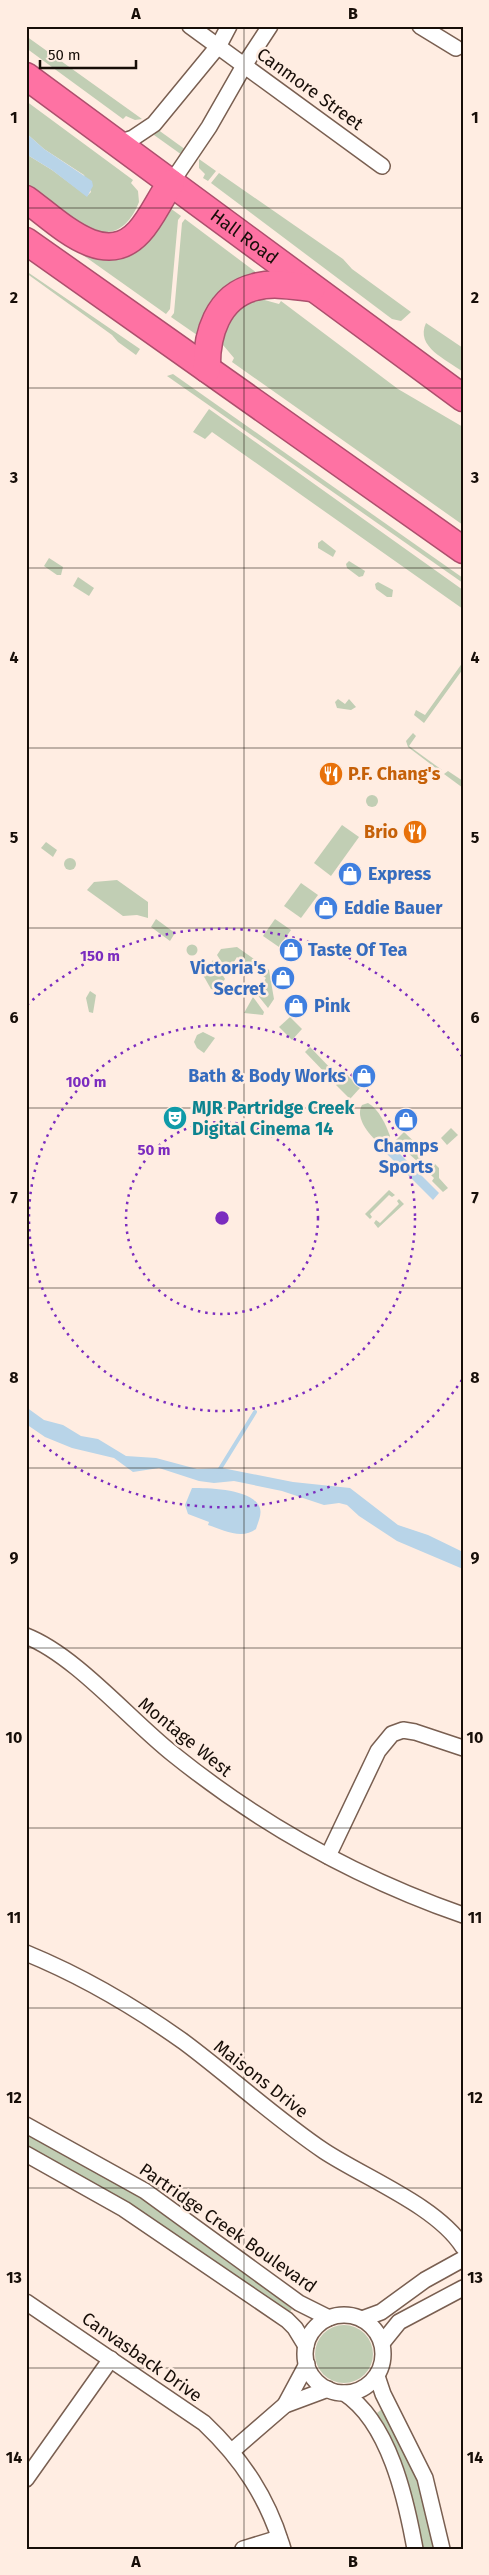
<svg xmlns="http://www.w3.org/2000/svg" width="489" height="2575" viewBox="0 0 489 2575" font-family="'Fira Sans',sans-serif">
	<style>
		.green { fill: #c1ceb4 }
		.water { fill: #b8d4e8 }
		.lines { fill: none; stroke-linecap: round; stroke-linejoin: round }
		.stream { stroke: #b8d4e8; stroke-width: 4 }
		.street-casing { stroke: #795f51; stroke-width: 18 }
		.highway-casing { stroke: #ad4f6d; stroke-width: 29 }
		.street { stroke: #fff; stroke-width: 15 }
		.highway { stroke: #fe72a3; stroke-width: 26 }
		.grid { fill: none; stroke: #170e08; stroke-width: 1; stroke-opacity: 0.55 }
		.ring { fill: none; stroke: #7b2cbf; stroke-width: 2.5; stroke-dasharray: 2.5 5 }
		.labels { text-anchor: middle; stroke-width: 5; stroke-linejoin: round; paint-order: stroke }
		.street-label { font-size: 18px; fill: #170e08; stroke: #ffede2 }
		.food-label { font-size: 18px; font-weight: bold; fill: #c56008; stroke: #ffede2; text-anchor: start }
		.shop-label { font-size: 18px; font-weight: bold; fill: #366cbe; stroke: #ffede2; text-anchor: start }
		.culture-label { font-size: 18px; font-weight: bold; fill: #0d838f; stroke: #ffede2; text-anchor: start }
		.centre { fill: #7b2cbf; stroke: #ffede2; stroke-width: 2.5 }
		.ring-label { font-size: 15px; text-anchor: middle; font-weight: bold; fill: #7b2cbf; stroke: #ffede2; stroke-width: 5; stroke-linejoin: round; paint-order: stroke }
		.neatline { fill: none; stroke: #170e08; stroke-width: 2 }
		.grid-label { font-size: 16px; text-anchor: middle; font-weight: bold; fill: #170e08 }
	</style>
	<rect width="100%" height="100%" fill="#ffede2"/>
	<!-- green -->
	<g class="green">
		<path d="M26,36L142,119L135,120L126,116L123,119L26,48Z"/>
		<path d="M26,101L133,180L131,183L138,191L139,202C114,266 59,212 26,189V154L52,170L87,196L91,192L84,175L44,149L26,133Z"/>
		<path d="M157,129L186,150L182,155L154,135Z"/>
		<path d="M199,159L216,171L208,181L203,178L205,174L199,168Z"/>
		<path d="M219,173L343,259L352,269L411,312L401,321L392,319L211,183Z"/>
		<path d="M170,208L181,216L178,220L170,309L166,314L80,253Z"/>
		<path d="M185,219L257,273L197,335L171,317L174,313L182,223Z"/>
		<path d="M26,271L140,349L136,355L118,342L112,335L26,273Z"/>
		<path d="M261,299L279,304L281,301L398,389L463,427V525L232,362L234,358L223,345C219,326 243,302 261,299Z"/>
		<path d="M426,323L463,348V372C446,359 415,347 426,323Z"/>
		<path d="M173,374L463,578V583L167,376Z"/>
		<path d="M209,409L463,590V609L212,432L205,439L193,432Z"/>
		<path d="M322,540L336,551L333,557L318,548V543Z"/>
		<path d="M49,558L63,567L61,575H57L44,566Z"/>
		<path d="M349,561L365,571L363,576L359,577L347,568L346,564Z"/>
		<path d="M78,577L94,588L89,596L73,586Z"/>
		<path d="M378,582L393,590L392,597H387L376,589L375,584Z"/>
		<path d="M463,662V669L424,723L414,715L416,710L425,715Z"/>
		<path d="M338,699L345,704L349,699L356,707L351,710L337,708L335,702Z"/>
		<path d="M413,733L416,736L409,746L442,770L441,772L408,747L406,741Z"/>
		<path d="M448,771L463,781V788L444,774Z"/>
		<circle cx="372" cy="801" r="6"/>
		<path d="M342,825L359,837L331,876L314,863Z"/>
		<path d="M46,842L57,850L53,857L41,848Z"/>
		<circle cx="70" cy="864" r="6"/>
		<path d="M117,880L148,902V918L137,915L123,916L87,890L94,882Z"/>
		<path d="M301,883L318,895L301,918L284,906Z"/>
		<path d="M156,919L175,933L170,941L151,927Z"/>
		<path d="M275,919L291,930L279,947L263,936Z"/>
		<circle cx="192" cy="950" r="5.5"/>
		<path d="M237,947L254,959L249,966L237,957L228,972L217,955L221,949Z"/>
		<path d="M213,960L225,979L217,990L211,989L203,975Z"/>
		<path d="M261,964L269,970L274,999L268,1008L256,993L266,978L256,971Z"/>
		<path d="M90,991L96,995L93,1013L89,1012L86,998Z"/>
		<path d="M253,997L264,1012L263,1015L244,1013Z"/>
		<path d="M290,1017L302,1029L292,1040L279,1027Z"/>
		<path d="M203,1032L215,1038L204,1053L197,1048L194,1042L197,1035Z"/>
		<path d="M310,1047L335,1073L330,1078L305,1052Z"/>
		<path d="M346,1074L360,1088L350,1099L336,1085Z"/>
		<path d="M368,1103C379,1109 386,1125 390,1136L387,1144L382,1145C371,1138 354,1118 362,1105Z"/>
		<path d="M451,1128L458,1135L447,1145L441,1138Z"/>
		<path d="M404,1132L426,1153L418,1162L395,1141Z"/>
		<path d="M432,1161L439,1168V1178L448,1188L443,1192L432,1181L434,1178L424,1168Z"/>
		<path d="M389,1190L395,1195L392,1197L389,1195L370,1214L372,1217L370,1219L365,1214Z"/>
		<path d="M399,1199L404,1204L378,1228L374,1223L376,1220L380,1223L399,1204L397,1201Z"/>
		<path d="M26,2133L139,2195L198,2236L292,2309L289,2313L147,2215L103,2188L26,2146Z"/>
		<circle cx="344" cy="2354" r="29"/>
		<path d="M382,2409L417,2479L435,2549H423C414,2505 402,2450 377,2413Z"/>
	</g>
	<!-- water -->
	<g class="water">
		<path d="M26,133L44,149L92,181L93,186L87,197L52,170L26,154Z"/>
		<path d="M393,1147L439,1193L433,1200L386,1153Z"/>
		<path d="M26,1407L44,1420L63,1425L81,1436L98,1439L126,1456L156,1458L197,1469L222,1468L293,1482L350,1488L398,1525L428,1535L463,1552V1569L397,1541L359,1516L347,1505L339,1503L324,1505L282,1491L234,1481L214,1483L199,1481L159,1468L133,1472L114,1458L72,1448L45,1437L26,1424Z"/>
		<path d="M192,1488C210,1488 250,1489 259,1506C263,1513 258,1522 256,1529C242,1540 223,1530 208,1525L209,1522L188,1514L185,1505Z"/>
	</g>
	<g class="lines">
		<!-- stream -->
		<path class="stream" d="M218,1472L255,1412"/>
		<!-- street casing -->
		<g class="street-casing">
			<g id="street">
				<path d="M190,26L382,166"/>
				<path d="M420,26L456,48"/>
				<path d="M118,143L133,138L154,124L219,45L229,26"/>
				<path d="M171,183L209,127L245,64L270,26"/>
				<path d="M26,1636C75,1655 130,1720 173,1754C260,1824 357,1878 463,1915"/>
				<path d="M328,1856L378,1751L392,1734L403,1730L415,1732L463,1748"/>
				<path d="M26,1953C82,1976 135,2007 184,2042C231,2077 275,2118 324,2151C365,2178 437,2206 463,2247"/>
				<path d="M26,2125L145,2191L299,2303L329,2318"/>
				<path d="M26,2154L124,2209L287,2320L295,2328L306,2346"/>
				<path d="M26,2302L204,2423C242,2459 268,2498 283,2549"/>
				<circle cx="344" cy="2354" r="39"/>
				<path d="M362,2319L381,2312L425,2280L463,2259"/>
				<path d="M382,2343L399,2322L463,2288"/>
				<path d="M377,2376L383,2394L425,2478L442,2549"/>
				<path d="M344,2393C389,2422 406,2499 415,2549"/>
				<path d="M285,2405L307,2364"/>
				<path d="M232,2451L285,2405L328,2389"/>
				<path d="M26,2479L111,2359"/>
				<path d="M243,2549L279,2538"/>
			</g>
		</g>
		<!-- highway casing -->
		<g class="highway-casing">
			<g id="highway">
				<path id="s1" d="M26,76L463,398"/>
				<path d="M26,199C57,221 103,271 139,232C152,218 160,198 171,183"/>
				<path d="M26,241L463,550"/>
				<path d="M207,369C206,336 217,296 255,287C273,282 293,286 312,288"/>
			</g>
		</g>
		<!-- street -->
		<use href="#street" class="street"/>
		<!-- highway -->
		<use href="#highway" class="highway"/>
	</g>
	<!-- grid -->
	<path class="grid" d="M244,26V2549M26,208H463M26,388H463M26,568H463M26,748H463M26,928H463M26,1108H463M26,1288H463M26,1468H463M26,1648H463M26,1828H463M26,2008H463M26,2188H463M26,2368H463"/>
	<!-- distance rings -->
	<g class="ring">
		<circle cx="222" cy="1218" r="96"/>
		<circle cx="222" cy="1218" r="193"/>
		<path d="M462 1380A289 289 0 0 1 27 1431M27 1005A289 289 0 0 1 462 1056"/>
	</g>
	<!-- icons -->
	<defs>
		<g id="restaurant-disc" transform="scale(1.25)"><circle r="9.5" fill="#e8710a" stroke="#ffede2"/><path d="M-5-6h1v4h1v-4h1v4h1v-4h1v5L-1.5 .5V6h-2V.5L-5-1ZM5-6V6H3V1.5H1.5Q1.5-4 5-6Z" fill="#fff"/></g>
		<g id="shop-disc" transform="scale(1.25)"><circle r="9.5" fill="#3f7fe0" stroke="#ffede2"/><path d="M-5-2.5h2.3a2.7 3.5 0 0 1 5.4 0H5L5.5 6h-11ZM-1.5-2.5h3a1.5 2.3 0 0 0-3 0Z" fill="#fff"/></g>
		<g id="theatre-disc" transform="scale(1.25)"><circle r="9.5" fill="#0f9aa8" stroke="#ffede2"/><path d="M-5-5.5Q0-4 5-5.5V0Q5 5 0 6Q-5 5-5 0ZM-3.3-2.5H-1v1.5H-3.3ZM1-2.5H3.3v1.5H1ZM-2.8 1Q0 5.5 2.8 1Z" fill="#fff"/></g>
	</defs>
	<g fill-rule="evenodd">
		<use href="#restaurant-disc" x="331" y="774"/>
		<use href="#restaurant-disc" x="415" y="832"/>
		<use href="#shop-disc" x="350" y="874"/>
		<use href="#shop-disc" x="326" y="908"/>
		<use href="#shop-disc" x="291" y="950"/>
		<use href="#shop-disc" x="283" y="978"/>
		<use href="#shop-disc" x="296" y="1006"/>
		<use href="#shop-disc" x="364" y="1076"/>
		<use href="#theatre-disc" x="175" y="1118"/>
		<use href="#shop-disc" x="406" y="1120"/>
	</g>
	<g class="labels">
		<!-- street labels -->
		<g class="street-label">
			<text transform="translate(310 89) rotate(36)" y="6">Canmore Street</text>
			<text dy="6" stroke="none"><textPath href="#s1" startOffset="271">Hall Road</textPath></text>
			<text transform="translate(185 1737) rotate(39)" y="6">Montage West</text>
			<text transform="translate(261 2079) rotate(38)" y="6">Maisons Drive</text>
			<text transform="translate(228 2228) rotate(35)" y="6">Partridge Creek Boulevard</text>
			<text transform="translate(142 2357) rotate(35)" y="6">Canvasback Drive</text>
		</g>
		<!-- food labels -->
		<g class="food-label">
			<text x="348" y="780">P.F. Chang's</text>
			<text x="398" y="838" text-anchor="end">Brio</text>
		</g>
		<!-- shop labels -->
		<g class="shop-label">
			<text x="368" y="880">Express</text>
			<text x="344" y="914">Eddie Bauer</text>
			<text x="308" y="956">Taste Of Tea</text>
			<text x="266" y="974" text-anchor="end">Victoria's<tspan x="266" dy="21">Secret</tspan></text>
			<text x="314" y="1012">Pink</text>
			<text x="346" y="1082" text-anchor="end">Bath &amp; Body Works</text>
			<text x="406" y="1152" text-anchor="middle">Champs<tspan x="406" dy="21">Sports</tspan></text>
		</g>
		<!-- culture labels -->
		<g class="culture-label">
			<text x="192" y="1114">MJR Partridge Creek<tspan x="192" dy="21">Digital Cinema 14</tspan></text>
		</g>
	</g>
	<circle cx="222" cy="1218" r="8" class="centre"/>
	<g class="ring-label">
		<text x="100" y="961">150 m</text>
		<text x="86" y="1087">100 m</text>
		<text x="154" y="1155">50 m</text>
	</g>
	<!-- border -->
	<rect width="489" height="2575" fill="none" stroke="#ffede2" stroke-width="55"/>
	<!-- scale -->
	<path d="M40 60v8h96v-8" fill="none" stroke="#170e08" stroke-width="2.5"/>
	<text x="48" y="60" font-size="15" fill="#170e08" stroke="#ffede2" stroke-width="4" paint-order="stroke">50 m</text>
	<rect x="28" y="28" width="434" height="2520" class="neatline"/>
	<g class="grid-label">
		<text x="136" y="19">A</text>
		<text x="353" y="19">B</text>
		<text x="14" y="123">1</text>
		<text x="475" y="123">1</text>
		<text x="14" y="303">2</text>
		<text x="475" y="303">2</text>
		<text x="14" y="483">3</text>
		<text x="475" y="483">3</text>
		<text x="14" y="663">4</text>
		<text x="475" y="663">4</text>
		<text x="14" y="843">5</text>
		<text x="475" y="843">5</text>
		<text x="14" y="1023">6</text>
		<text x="475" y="1023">6</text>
		<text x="14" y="1203">7</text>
		<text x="475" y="1203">7</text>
		<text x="14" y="1383">8</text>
		<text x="475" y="1383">8</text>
		<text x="14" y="1563">9</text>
		<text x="475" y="1563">9</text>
		<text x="14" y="1743">10</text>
		<text x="475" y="1743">10</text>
		<text x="14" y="1923">11</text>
		<text x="475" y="1923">11</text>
		<text x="14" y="2103">12</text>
		<text x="475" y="2103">12</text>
		<text x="14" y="2283">13</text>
		<text x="475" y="2283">13</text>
		<text x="14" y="2463">14</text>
		<text x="475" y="2463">14</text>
		<text x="136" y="2567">A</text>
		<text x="353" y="2567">B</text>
	</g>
</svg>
